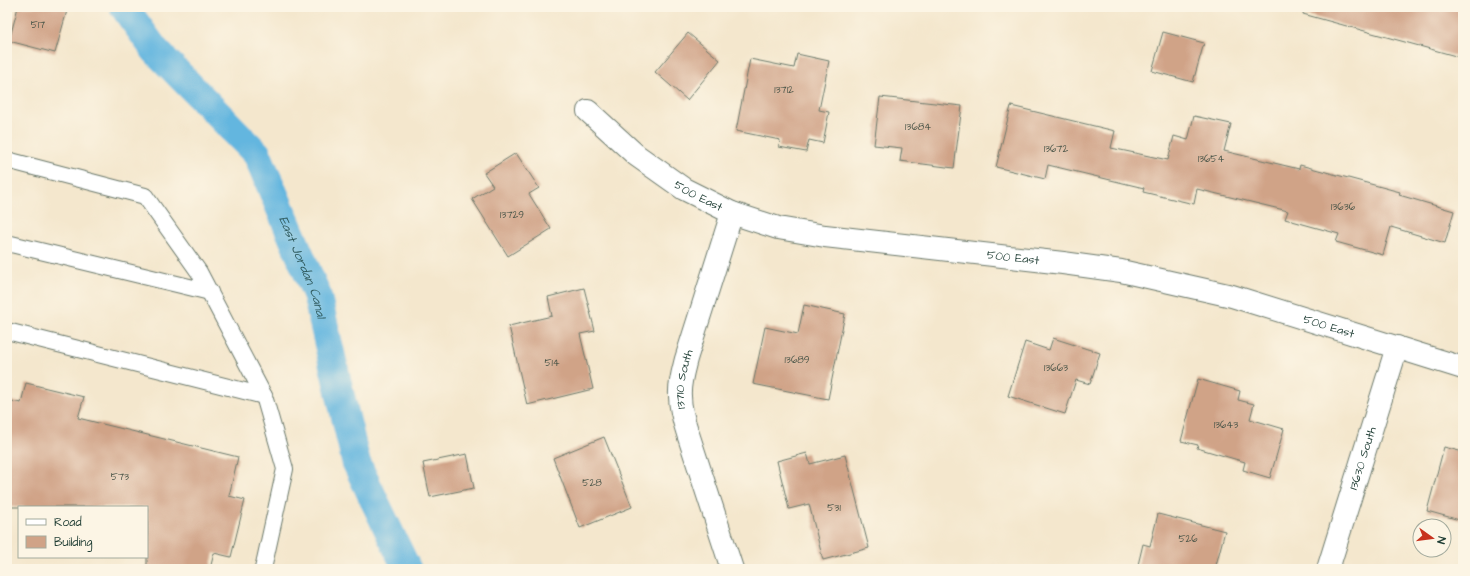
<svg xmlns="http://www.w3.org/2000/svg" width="1470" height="576" viewBox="0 0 1470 576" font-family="'Architects Daughter',sans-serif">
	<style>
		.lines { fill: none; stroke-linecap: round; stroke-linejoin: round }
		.canal { stroke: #63b6df; stroke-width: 29 }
		.building { fill: #d0a387 }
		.lane-casing { stroke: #6a786a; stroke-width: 18 }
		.street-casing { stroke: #6a786a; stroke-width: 24 }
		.lane { stroke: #fff; stroke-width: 16 }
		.street { stroke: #fff; stroke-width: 22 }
		.labels { text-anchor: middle; stroke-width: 4; stroke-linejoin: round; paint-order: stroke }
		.number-label { font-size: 10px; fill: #4b5649 }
		.street-label { font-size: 12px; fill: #1f3d34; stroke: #fcf5e5 }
		.water-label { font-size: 13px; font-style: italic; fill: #305b5f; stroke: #fcf5e5 }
	</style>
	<rect width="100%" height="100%" fill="#fcf5e5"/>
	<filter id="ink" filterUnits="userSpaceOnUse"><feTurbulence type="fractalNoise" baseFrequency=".025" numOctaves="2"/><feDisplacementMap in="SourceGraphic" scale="8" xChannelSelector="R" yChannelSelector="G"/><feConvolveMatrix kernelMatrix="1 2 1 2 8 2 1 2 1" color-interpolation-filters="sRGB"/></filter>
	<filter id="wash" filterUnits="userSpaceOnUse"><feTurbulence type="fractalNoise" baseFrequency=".012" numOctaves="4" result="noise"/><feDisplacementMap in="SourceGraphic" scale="16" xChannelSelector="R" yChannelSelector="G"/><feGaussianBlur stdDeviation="0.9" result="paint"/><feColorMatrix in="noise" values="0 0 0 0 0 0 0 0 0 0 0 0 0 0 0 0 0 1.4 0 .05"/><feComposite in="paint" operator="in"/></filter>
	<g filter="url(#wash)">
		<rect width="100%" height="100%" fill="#f4e7cd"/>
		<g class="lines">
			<!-- canal -->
			<path class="canal" id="s1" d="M124,7L155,50L257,154L317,295L356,462L407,569"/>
		</g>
		<g id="blocks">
			<!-- building -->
			<g class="building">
				<path d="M18,7H68L55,53L9,41Z"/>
				<path d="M1304,7H1463V58L1303,14Z"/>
				<path d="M1163,32L1204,43L1193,82L1152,71Z"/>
				<path d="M688,33L720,60L687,100L655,72Z"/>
				<path d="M797,54L829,61L819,110L829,112L823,143L809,140L806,152L779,147L780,140L736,131L750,59L794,68Z"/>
				<path d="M880,97L962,106L954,168L900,161L902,148L874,145Z"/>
				<path d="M1011,106L1115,131L1111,148L1168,160L1174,136L1188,140L1194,116L1231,124L1224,151L1299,169L1300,165L1400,192L1399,195L1454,211L1445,243L1391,227L1383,255L1336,242L1339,234L1285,219L1288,211L1197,189L1194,204L1143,192L1144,188L1048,165L1045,179L996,167Z"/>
				<path d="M516,153L539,188L529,194L551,229L508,256L472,199L493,186L484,173Z"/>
				<path d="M584,288L595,331L580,334L593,389L527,405L509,326L552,316L548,297Z"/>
				<path d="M804,305L845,314L828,399L753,384L765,327L798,334Z"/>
				<path d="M1053,338L1100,353L1090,384L1076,380L1065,414L1008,396L1025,342L1049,350Z"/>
				<path d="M1198,379L1240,391L1238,400L1254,404L1250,419L1284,429L1270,478L1243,470L1245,462L1197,448L1198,445L1181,441Z"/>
				<path d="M26,383L84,397L78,418L238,457L229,496L245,500L231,557L214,553L210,569H147V507H7V400L21,403Z"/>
				<path d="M604,437L632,507L580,528L553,458Z"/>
				<path d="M1444,447L1463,452V521L1427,511Z"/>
				<path d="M807,453L810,464L845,455L869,548L823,560L809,504L789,509L777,461Z"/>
				<path d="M467,454L474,488L430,497L423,463Z"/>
				<path d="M1158,514L1225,531L1215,569H1137L1143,544L1150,546Z"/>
			</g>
		</g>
	</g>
	<g filter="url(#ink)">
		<use href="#blocks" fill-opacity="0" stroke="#6a786a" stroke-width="1"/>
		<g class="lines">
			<!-- lane casing -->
			<g class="lane-casing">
				<g id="lane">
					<path d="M7,160L145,196L199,272L264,396L285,469L263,569"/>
					<path d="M7,243L210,292"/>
					<path d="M7,331L264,396"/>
				</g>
			</g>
			<!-- street casing -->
			<g class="street-casing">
				<g id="street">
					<path id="s2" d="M588,111L636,155L684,189L732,213L778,228L825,236L1063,263L1121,271L1232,296L1463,368"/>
					<path id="s3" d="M732,569L688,434C684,422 680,409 680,396C679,384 683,371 686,359L732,213"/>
					<path id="s4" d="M1328,569L1397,347"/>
				</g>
			</g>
			<!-- lane -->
			<use href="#lane" class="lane"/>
			<!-- street -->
			<use href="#street" class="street"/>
		</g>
	</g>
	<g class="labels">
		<!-- number labels -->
		<g class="number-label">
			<text x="38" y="28">517</text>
			<text x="784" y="93">13712</text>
			<text x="918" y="130">13684</text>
			<text x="1056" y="152">13672</text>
			<text x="1211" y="162">13654</text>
			<text x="1343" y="210">13636</text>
			<text x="512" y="218">13729</text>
			<text x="797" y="363">13689</text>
			<text x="552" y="366">514</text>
			<text x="1056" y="371">13663</text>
			<text x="1226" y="428">13643</text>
			<text x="120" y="480">573</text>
			<text x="592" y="486">528</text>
			<text x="834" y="511">531</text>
			<text x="1188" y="542">526</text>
		</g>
		<!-- street labels -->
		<g class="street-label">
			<text dy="4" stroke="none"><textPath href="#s2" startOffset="140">500 East</textPath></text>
			<text dy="4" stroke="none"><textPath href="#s2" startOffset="463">500 East</textPath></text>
			<text dy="4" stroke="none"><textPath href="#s2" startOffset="787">500 East</textPath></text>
			<text dy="4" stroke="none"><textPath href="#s3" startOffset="198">13710 South</textPath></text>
			<text dy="4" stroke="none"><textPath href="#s4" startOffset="116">13630 South</textPath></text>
		</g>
		<!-- water labels -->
		<g class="water-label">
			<text dy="5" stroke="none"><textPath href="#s1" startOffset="321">East Jordan Canal</textPath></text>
		</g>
	</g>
	<!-- margin -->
	<rect width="1470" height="576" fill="none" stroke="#fcf5e5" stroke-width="24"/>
	<!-- legend -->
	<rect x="18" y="506" width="130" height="52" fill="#fcf5e5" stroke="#a4ab9e"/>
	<rect x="26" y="519" width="20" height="6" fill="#ffffff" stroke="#a4ab9e"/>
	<text x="54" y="526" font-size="12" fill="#1f3d34">Road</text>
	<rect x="26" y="536" width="20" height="12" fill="#d0a387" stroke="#a4ab9e"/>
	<text x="54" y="546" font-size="12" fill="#1f3d34">Building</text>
	<!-- north arrow -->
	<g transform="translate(1432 538) rotate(104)"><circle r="19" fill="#fcf5e5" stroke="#a4ab9e"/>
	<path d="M0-3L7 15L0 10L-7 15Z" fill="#c8321e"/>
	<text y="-6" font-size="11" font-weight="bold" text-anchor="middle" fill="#1f3d34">N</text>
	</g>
</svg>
